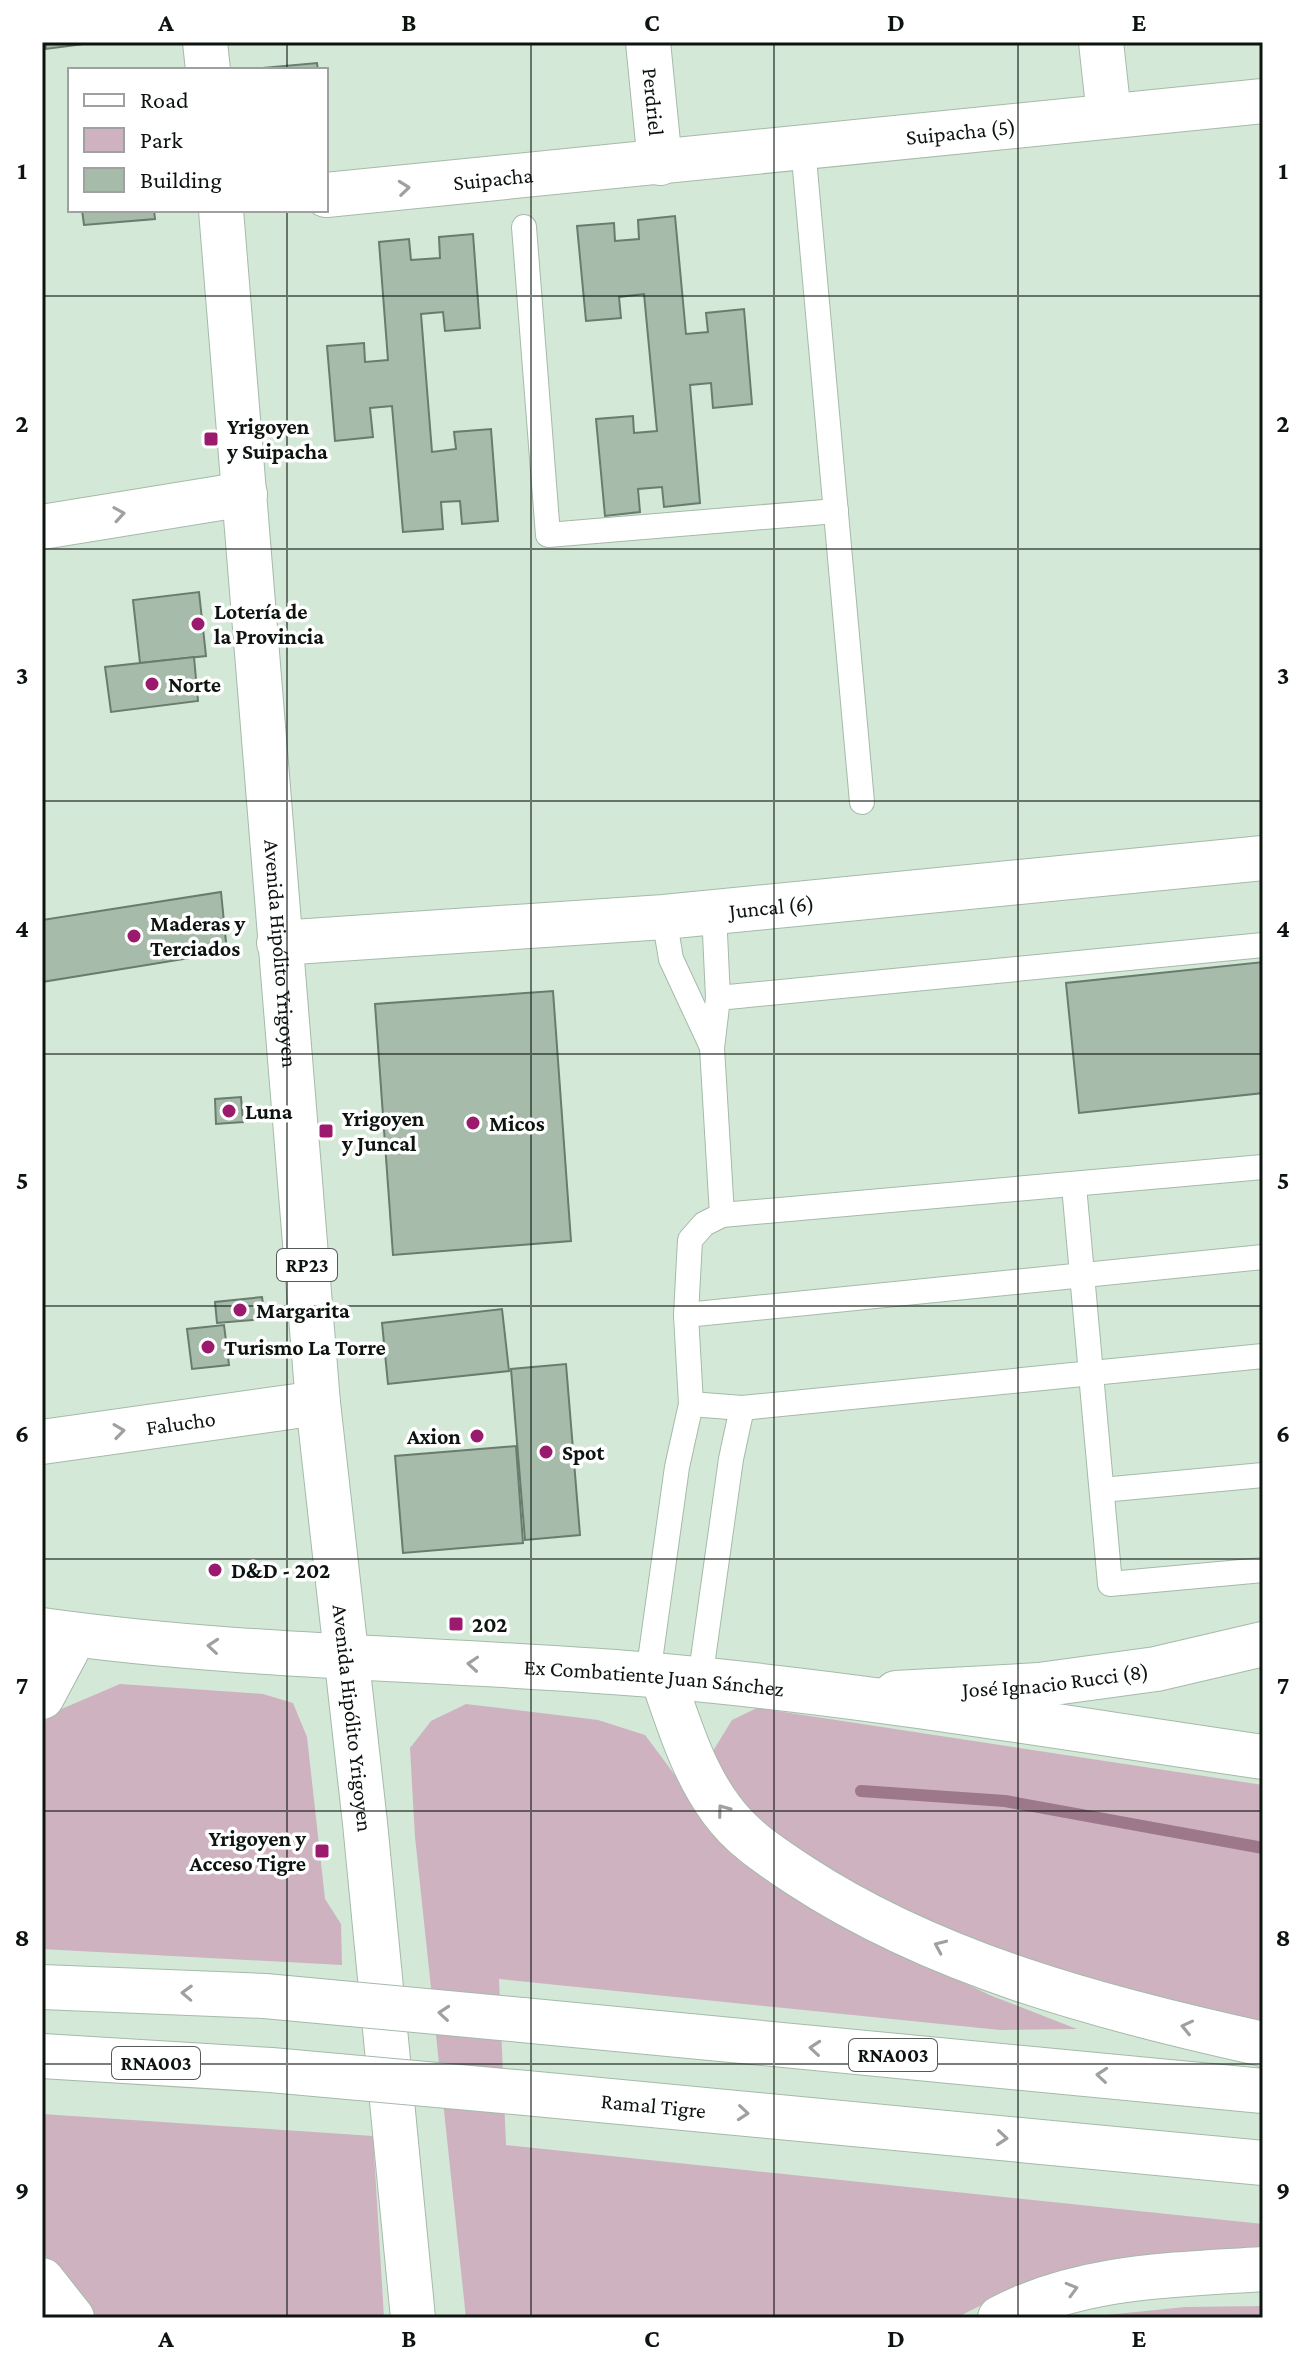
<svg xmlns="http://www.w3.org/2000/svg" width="1305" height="2360" viewBox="0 0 1305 2360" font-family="'Crimson Pro',serif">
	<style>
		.green { fill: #ceb2c0 }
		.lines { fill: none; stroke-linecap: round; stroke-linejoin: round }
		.stream { stroke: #9d778a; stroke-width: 12 }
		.building { fill: #a6bbaa; stroke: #697c6d; stroke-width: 2 }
		.service-casing { stroke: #a5baa9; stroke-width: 26 }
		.minor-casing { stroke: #a5baa9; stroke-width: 46 }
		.tertiary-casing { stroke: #a5baa9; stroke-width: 46 }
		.primary-casing { stroke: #a5baa9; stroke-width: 46 }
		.motorway-casing { stroke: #a5baa9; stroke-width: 46 }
		.service { stroke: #fff; stroke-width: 24 }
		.minor { stroke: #fff; stroke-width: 44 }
		.tertiary { stroke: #fff; stroke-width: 44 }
		.primary { stroke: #fff; stroke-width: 44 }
		.motorway { stroke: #fff; stroke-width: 44 }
		.motorway-bridge-casing { stroke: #a5baa9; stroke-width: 46; stroke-linecap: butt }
		.motorway-bridge { stroke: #fff; stroke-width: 44 }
		.oneway { stroke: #9ea19f }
		.grid { fill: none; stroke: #0d140f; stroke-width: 2; stroke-opacity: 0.55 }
		.poi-dot { fill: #9b1a6e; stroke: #fff; stroke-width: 3 }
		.labels { text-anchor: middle; stroke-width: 7; stroke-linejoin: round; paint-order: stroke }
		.shield { fill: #fff; stroke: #565a57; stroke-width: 2 }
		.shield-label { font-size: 20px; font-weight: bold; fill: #0d140f }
		.street-label { font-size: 22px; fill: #0d140f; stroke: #fff }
		.poi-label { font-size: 22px; font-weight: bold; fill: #0d140f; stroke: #fff; text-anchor: start }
		.neatline { fill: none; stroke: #0d140f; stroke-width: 3 }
		.grid-label { font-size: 26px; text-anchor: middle; font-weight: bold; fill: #0d140f }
	</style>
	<rect width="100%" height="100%" fill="#d3e8d7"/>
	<!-- green -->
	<g class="green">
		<path d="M120,1684L263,1694L293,1703L307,1737L325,1899L341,1924L342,1965L42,1949V1725L52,1713Z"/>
		<path d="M466,1704L598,1720L645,1735L740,1862L827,1919L992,1996L1077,2029L1000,2030L499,1979L506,2145L1263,2224V2264L1005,2293L956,2318H466L415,1837L410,1748L431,1721Z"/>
		<path d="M757,1708L1263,1785V2023L1139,1997L993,1953L832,1885L724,1794L713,1751L732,1720Z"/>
		<path d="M42,2114L373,2136L384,2318H96L42,2252Z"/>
		<path d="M1263,2306V2318H1077L1185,2307Z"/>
	</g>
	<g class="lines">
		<!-- stream -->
		<path class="stream" d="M861,1791L1005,1801L1263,1848"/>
	</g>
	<!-- building -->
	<g class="building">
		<path d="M45,42H99L46,49Z"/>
		<path d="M317,63L318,70H239Z"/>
		<path d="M82,210H154L155,219L84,225Z"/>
		<path d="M675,216L686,334L708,332L706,313L744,309L752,404L713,408L711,383L690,385L700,503L664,507L662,487L638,489L640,512L605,516L596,419L633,416L634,433L657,431L644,294L619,297L621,318L586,321L577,226L614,223L615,241L639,239L638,220Z"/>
		<path d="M473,234L480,328L445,331L443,312L421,314L432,452L456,449L454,432L491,429L498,521L462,524L460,501L441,502L443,529L403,532L392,406L370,408L373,437L335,441L327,346L364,343L365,362L388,360L379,242L409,239L411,260L440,258L439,237Z"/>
		<path d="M199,592L206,656L140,663L133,600Z"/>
		<path d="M194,657L198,701L111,712L105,667Z"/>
		<path d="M221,892L227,952L42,982V920Z"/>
		<path d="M1263,962V1093L1079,1113L1066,983Z"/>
		<path d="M553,991L571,1241L393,1255L375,1004Z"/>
		<path d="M241,1097L243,1122L216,1124L215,1099Z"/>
		<path d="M262,1297L265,1319L217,1323L215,1302Z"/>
		<path d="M502,1309L509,1371L388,1384L382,1323Z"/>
		<path d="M224,1325L229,1365L192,1369L187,1329Z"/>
		<path d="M566,1364L580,1535L525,1540L511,1369Z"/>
		<path d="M516,1446L523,1543L403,1553L395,1456Z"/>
	</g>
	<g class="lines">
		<!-- service casing -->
		<g class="service-casing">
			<g id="service">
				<path d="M803,147L862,802"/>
				<path d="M524,227L548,535L836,511"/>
				<path d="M714,912L718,998L712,1048L722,1215"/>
				<path d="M664,917L671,959L711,1045"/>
				<path d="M718,998L1263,945"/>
				<path d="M1074,1186L1110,1584L1263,1570"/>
				<path d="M686,1315L1263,1257"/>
				<path d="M691,1404L742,1408L1263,1356"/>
				<path d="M1102,1490L1263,1475"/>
				<path d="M648,1675L677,1467L691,1404L686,1315L690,1240L704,1224L722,1215L1263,1167"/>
				<path d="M700,1680L731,1459L742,1408"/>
			</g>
		</g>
		<!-- minor casing -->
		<g class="minor-casing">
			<g id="minor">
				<path id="s1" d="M648,42L660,163"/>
				<path d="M1101,42L1109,115"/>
				<path id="s2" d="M326,195L1263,101"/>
				<path d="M42,527L245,494"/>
				<path id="s3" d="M279,943L664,917L1263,858"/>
				<path id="s4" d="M42,1442L318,1403"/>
				<path id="s5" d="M896,1693L1039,1685L1156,1669L1263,1644"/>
			</g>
		</g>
		<!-- tertiary casing -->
		<g class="tertiary-casing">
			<g id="tertiary">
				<path id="s6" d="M42,1630C248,1659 457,1658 664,1676C864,1694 1064,1728 1263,1757"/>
			</g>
		</g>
		<!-- primary casing -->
		<g class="primary-casing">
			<g id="primary">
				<path d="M205,42L208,70"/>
				<path id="s7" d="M221,210L318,1403L365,1823L413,2318"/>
			</g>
		</g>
		<!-- motorway casing -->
		<g class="motorway-casing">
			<g id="motorway">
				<path d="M662,1676C678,1721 692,1770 721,1809C742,1838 769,1855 799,1875C936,1965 1104,2009 1263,2044"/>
				<path d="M42,1697L75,1635"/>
				<path d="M42,1987L265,1996"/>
				<path d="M522,2020L1263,2091"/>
				<path d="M42,2056L271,2070"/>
				<path id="s8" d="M526,2093L1263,2163"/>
				<path d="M42,2280L72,2318"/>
				<path d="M1000,2318C1081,2275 1173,2275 1263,2269"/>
			</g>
		</g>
		<!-- service -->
		<use href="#service" class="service"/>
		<!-- minor -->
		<use href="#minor" class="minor"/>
		<!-- tertiary -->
		<use href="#tertiary" class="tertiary"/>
		<!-- primary -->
		<use href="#primary" class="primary"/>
		<!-- motorway -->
		<use href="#motorway" class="motorway"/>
		<!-- motorway-bridge casing -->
		<g class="motorway-bridge-casing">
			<g id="motorway-bridge">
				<path d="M265,1996L522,2020"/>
				<path d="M271,2070L526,2093"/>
			</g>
		</g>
		<!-- motorway-bridge -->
		<use href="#motorway-bridge" class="motorway-bridge"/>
	</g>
	<!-- one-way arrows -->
	<defs><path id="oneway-chevron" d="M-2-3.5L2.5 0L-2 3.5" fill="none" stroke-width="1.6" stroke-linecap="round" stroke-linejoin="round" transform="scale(2)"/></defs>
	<g class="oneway">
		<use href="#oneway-chevron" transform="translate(404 188) rotate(-6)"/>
		<use href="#oneway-chevron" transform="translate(119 514) rotate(-9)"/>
		<use href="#oneway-chevron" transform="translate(119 1431) rotate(-8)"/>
		<use href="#oneway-chevron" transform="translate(213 1646) rotate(-175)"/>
		<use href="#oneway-chevron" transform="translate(473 1664) rotate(-176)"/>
		<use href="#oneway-chevron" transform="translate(723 1810) rotate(-126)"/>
		<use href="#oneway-chevron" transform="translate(940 1946) rotate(-156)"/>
		<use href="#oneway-chevron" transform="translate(187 1993) rotate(-178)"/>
		<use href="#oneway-chevron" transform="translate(444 2013) rotate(-175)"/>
		<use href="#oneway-chevron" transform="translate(1187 2027) rotate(-167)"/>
		<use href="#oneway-chevron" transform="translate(815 2048) rotate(-175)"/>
		<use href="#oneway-chevron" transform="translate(1102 2075) rotate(-175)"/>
		<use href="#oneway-chevron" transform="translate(743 2113) rotate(5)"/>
		<use href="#oneway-chevron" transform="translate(1002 2138) rotate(5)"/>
		<use href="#oneway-chevron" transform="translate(1072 2289) rotate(-16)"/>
	</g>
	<!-- grid -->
	<path class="grid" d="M287,42V70M531,42V2318M774,42V2318M1018,42V2318M287,210V2318M42,296H1263M42,549H1263M42,801H1263M42,1054H1263M42,1306H1263M42,1559H1263M42,1811H1263M42,2064H1263"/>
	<!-- markers -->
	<g class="poi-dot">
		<rect x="203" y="431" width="16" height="16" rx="4"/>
		<circle cx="198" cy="624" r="8"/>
		<circle cx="152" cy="684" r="8"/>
		<circle cx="134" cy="936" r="8"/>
		<circle cx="229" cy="1111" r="8"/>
		<circle cx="473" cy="1123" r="8"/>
		<rect x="318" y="1123" width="16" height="16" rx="4"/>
		<circle cx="240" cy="1310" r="8"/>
		<circle cx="208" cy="1347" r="8"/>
		<circle cx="477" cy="1436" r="8"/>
		<circle cx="546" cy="1452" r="8"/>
		<circle cx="215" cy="1570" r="8"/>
		<rect x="448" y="1616" width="16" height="16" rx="4"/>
		<rect x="314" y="1843" width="16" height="16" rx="4"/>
	</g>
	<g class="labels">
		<!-- shield labels -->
		<g class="shield">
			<rect x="277" y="1249" width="60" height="32" rx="6"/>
			<rect x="849" y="2039" width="88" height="32" rx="6"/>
			<rect x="112" y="2047" width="88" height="32" rx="6"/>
		</g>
		<g class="shield-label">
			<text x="307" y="1272">RP23</text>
			<text x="893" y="2062">RNA003</text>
			<text x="156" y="2070">RNA003</text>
		</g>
		<!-- street labels -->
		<g class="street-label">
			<text dy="8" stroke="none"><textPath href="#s1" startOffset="60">Perdriel</textPath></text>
			<text dy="8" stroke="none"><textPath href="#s2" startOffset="638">Suipacha (5)</textPath></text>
			<text dy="8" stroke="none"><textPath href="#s2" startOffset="168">Suipacha</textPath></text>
			<text dy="8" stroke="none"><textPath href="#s3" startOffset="494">Juncal (6)</textPath></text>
			<text dy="8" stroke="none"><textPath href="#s7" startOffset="746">Avenida Hipólito Yrigoyen</textPath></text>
			<text dy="8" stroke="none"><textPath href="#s4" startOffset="140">Falucho</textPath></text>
			<text dy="8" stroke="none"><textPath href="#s6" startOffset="614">Ex Combatiente Juan Sánchez</textPath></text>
			<text dy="8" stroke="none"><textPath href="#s5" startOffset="160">José Ignacio Rucci (8)</textPath></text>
			<text dy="8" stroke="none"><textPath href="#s7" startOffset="1514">Avenida Hipólito Yrigoyen</textPath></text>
			<text dy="8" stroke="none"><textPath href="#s8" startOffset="128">Ramal Tigre</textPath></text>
		</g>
		<!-- poi labels -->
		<g class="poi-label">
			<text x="227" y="434">Yrigoyen<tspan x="227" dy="25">y Suipacha</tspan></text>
			<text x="214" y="619">Lotería de<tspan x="214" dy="25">la Provincia</tspan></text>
			<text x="168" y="692">Norte</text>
			<text x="150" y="931">Maderas y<tspan x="150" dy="25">Terciados</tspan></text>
			<text x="245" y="1119">Luna</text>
			<text x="342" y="1126">Yrigoyen<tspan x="342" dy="25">y Juncal</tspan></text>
			<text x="489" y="1131">Micos</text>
			<text x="256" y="1318">Margarita</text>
			<text x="224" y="1355">Turismo La Torre</text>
			<text x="461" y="1444" text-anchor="end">Axion</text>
			<text x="562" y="1460">Spot</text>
			<text x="231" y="1578">D&amp;D - 202</text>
			<text x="472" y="1632">202</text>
			<text x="306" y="1846" text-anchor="end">Yrigoyen y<tspan x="306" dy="25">Acceso Tigre</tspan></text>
		</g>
	</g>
	<!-- border -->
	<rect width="1305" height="2360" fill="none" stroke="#ffffff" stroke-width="88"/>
	<!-- legend -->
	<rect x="68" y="68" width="260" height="144" fill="#ffffff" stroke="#9ea19f" stroke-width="2"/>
	<rect x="84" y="94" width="40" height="12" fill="#ffffff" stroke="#9ea19f" stroke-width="2"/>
	<text x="140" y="108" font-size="24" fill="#0d140f">Road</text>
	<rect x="84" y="128" width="40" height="24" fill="#ceb2c0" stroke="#9ea19f" stroke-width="2"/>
	<text x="140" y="148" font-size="24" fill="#0d140f">Park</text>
	<rect x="84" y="168" width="40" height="24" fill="#a6bbaa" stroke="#9ea19f" stroke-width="2"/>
	<text x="140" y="188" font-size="24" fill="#0d140f">Building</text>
	<rect x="44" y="44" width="1217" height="2272" class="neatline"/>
	<g class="grid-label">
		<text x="166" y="31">A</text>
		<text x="409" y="31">B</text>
		<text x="652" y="31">C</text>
		<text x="896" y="31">D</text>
		<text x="1139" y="31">E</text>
		<text x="22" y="179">1</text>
		<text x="1283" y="179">1</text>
		<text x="22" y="432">2</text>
		<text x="1283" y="432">2</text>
		<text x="22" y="684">3</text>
		<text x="1283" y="684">3</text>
		<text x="22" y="937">4</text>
		<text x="1283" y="937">4</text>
		<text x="22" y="1189">5</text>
		<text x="1283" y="1189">5</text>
		<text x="22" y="1442">6</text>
		<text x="1283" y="1442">6</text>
		<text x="22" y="1694">7</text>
		<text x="1283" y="1694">7</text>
		<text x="22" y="1946">8</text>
		<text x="1283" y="1946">8</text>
		<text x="22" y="2199">9</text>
		<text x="1283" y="2199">9</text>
		<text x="166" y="2347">A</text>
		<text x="409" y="2347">B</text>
		<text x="652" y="2347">C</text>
		<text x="896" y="2347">D</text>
		<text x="1139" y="2347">E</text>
	</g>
</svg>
